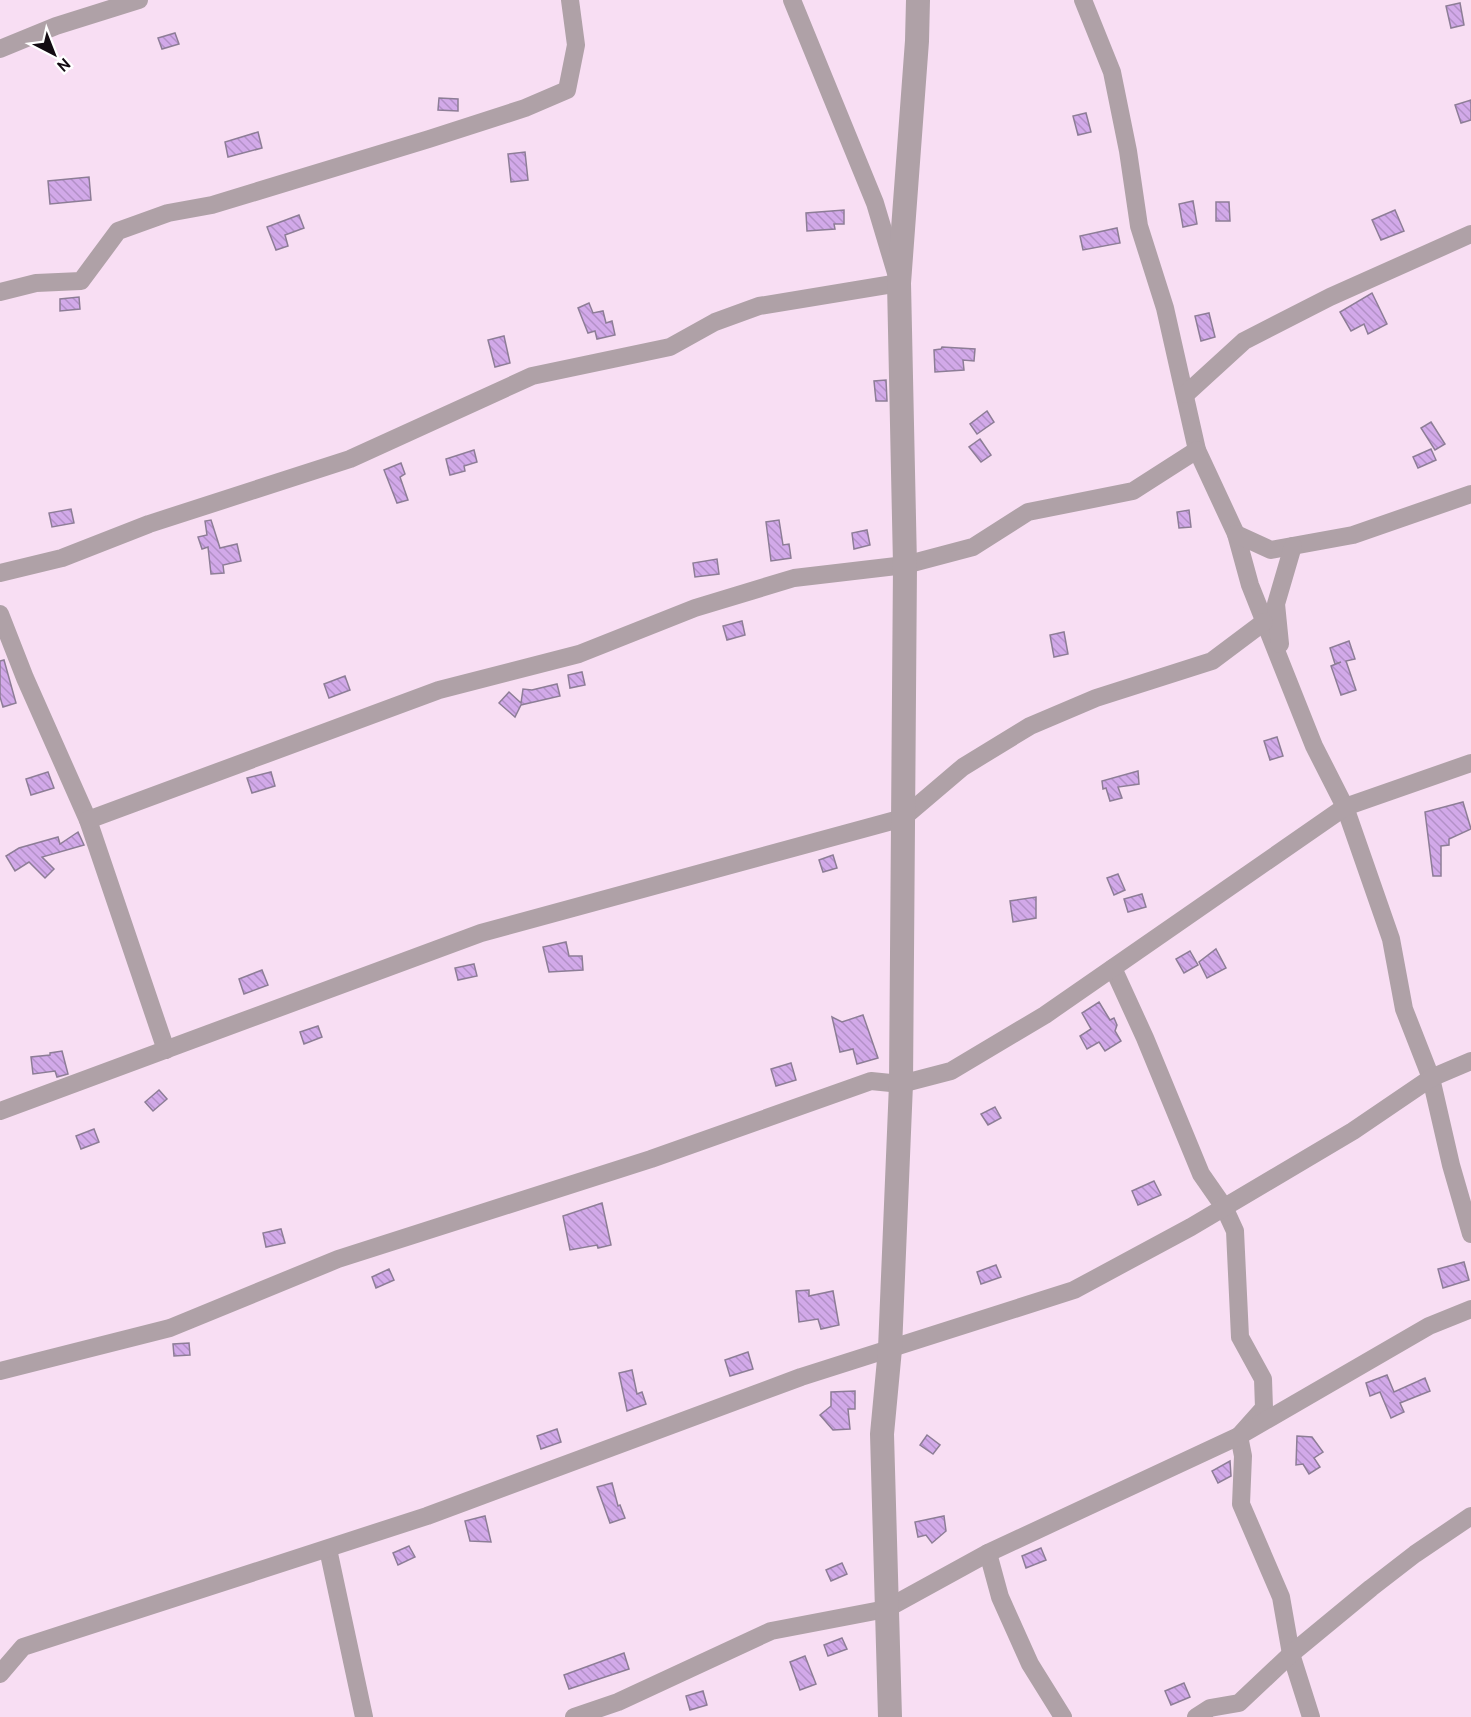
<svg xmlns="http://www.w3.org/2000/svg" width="1471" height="1717" viewBox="0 0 1471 1717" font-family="Cabin,sans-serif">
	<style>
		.building { fill: url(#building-back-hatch); stroke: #8d7d96; stroke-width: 1.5 }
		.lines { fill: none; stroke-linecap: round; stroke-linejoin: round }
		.minor { stroke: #afa1a7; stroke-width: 18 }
		.tertiary { stroke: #afa1a7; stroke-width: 24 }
	</style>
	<defs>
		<pattern id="building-back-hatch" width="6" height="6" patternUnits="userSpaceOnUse" patternTransform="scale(1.5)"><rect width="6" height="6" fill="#d2a9e9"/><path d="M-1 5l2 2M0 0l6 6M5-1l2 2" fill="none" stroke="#b390c7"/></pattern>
	</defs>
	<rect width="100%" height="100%" fill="#f8def3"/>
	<!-- building -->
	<g class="building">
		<path d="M1460,3L1464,25L1451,28L1446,6Z"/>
		<path d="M175,33L179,44L162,49L158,38Z"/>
		<path d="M439,98L458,99V111L438,110Z"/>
		<path d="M1471,100V120L1461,123L1455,105Z"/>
		<path d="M1086,113L1091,132L1078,135L1073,116Z"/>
		<path d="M258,132L262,148L228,157L225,142Z"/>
		<path d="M525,152L528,180L511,182L508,154Z"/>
		<path d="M89,177L91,200L50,204L48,181Z"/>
		<path d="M1193,201L1197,224L1183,227L1179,204Z"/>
		<path d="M1216,202H1229L1230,221H1216Z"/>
		<path d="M844,210V224H834L835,229L807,231L806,213Z"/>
		<path d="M1395,210L1404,231L1381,240L1372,220Z"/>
		<path d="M299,215L304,228L285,235L288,246L276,250L267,227Z"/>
		<path d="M1117,228L1120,243L1083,250L1080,236Z"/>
		<path d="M1372,293L1387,324L1368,334L1364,324L1351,331L1340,312Z"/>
		<path d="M79,297L80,309L60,311V299Z"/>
		<path d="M589,303L593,313L603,311L606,323L612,321L615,335L597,339L595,331L588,333L578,308Z"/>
		<path d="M1209,313L1215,337L1201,341L1195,316Z"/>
		<path d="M504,336L510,363L495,367L488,340Z"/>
		<path d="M942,347L975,349L974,361L963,360L964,370L935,372L934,350L941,349Z"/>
		<path d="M886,380L887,401H876L874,381Z"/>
		<path d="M987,411L994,422L977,434L970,424Z"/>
		<path d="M1431,422L1445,444L1435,450L1421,428Z"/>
		<path d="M980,439L991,455L981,462L969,447Z"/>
		<path d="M1431,449L1436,460L1418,468L1413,457Z"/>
		<path d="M474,450L477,462L464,466L465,471L450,475L446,459Z"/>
		<path d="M401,463L405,474L400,477L408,500L397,503L384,470Z"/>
		<path d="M71,509L74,523L52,527L49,513Z"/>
		<path d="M1189,510L1191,527L1179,528L1177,512Z"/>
		<path d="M211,520L220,548L237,544L241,561L223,565L224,573L211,574L208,547L202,549L198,537L207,535L205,521Z"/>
		<path d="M779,520L783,545L789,544L791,558L771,561L766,522Z"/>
		<path d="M867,530L870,545L854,549L852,533Z"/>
		<path d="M717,559L719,574L695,577L693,563Z"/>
		<path d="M742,621L745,635L727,640L723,626Z"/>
		<path d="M1064,632L1068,654L1054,657L1050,635Z"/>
		<path d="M1349,641L1355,659L1346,661L1356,690L1341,695L1331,666L1341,662L1335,664L1330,648Z"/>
		<path d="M4,660L16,703L3,707L0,697V661Z"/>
		<path d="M582,672L585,685L570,688L568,675Z"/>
		<path d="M345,676L350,690L329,698L324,684Z"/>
		<path d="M557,684L560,696L521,705L515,717L499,703L509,692L521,703L523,689L532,690Z"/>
		<path d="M1277,737L1283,756L1270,760L1264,741Z"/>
		<path d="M1138,771L1139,784L1118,787L1122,798L1110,801L1106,788L1103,789L1102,781Z"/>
		<path d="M48,772L54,788L31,795L26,779Z"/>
		<path d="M271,772L275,786L252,793L247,778Z"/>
		<path d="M1463,802L1471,829L1449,839V845L1441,846V876H1433L1425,812Z"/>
		<path d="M78,832L84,845L42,857L54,869L45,878L29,862L15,871L6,856L19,848L58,837L60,844Z"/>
		<path d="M833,855L837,868L823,872L819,860Z"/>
		<path d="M1118,874L1125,890L1114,895L1107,878Z"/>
		<path d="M1142,894L1146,907L1128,912L1124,899Z"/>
		<path d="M1036,897V918L1013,922L1010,901Z"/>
		<path d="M566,942L569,956H582L583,970L549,972L543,947Z"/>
		<path d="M1216,949L1226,968L1207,978L1199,962Z"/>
		<path d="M1190,951L1198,965L1184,973L1176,959Z"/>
		<path d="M474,964L477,976L458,980L455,968Z"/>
		<path d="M262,970L268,985L244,994L239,979Z"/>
		<path d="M1099,1002L1110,1020L1114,1018L1117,1025L1115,1031L1121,1041L1105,1051L1099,1042L1087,1049L1080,1036L1091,1029L1082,1013Z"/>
		<path d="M863,1015L878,1058L857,1064L853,1049L840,1052L832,1017L842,1022Z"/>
		<path d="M318,1026L322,1037L304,1044L300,1032Z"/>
		<path d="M62,1051L68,1074L57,1077L55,1071L33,1074L31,1057L50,1055V1053Z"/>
		<path d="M791,1063L796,1080L776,1086L771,1069Z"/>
		<path d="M159,1090L167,1099L153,1111L145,1102Z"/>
		<path d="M995,1107L1001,1118L988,1125L981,1114Z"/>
		<path d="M94,1129L99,1142L81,1149L76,1136Z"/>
		<path d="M1154,1181L1161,1195L1138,1205L1132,1191Z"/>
		<path d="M602,1203L611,1245L598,1248L597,1245L570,1250L563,1216Z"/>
		<path d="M281,1229L285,1243L266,1247L263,1233Z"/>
		<path d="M1464,1262L1469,1280L1443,1288L1438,1269Z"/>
		<path d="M996,1265L1001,1277L981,1284L977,1272Z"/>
		<path d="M389,1269L394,1280L376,1288L372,1277Z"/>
		<path d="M809,1290V1296L833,1291L839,1325L821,1329L818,1319L799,1322L796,1291Z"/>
		<path d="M189,1343L190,1355L174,1356L173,1344Z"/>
		<path d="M748,1352L753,1369L730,1376L725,1360Z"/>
		<path d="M632,1370L637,1394L642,1392L646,1404L627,1411L619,1373Z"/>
		<path d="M1387,1375L1394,1392L1425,1378L1430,1391L1400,1403L1404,1412L1391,1418L1380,1392L1370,1396L1366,1383Z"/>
		<path d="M855,1391V1409H848L850,1429L833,1430L820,1415L831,1406V1392Z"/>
		<path d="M557,1429L561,1442L541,1449L537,1436Z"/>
		<path d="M927,1435L940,1445L933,1454L920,1445Z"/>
		<path d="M1297,1436L1312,1437L1323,1452L1314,1458L1320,1467L1309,1474L1303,1464L1296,1465Z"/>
		<path d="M1230,1461L1231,1476L1218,1483L1212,1471Z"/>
		<path d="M612,1483L618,1506L620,1505L625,1518L610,1523L597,1487Z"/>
		<path d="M485,1516L491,1542L470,1541L465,1521Z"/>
		<path d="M944,1516L946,1531L932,1543L926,1535L918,1537L915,1522Z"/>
		<path d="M409,1546L415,1557L398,1565L393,1553Z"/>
		<path d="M1041,1548L1046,1560L1026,1568L1022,1556Z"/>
		<path d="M842,1563L847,1574L831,1581L826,1570Z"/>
		<path d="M842,1638L847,1649L828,1656L824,1645Z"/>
		<path d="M624,1653L629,1669L569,1689L564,1675Z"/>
		<path d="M805,1656L816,1684L800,1690L790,1662Z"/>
		<path d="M1184,1683L1190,1697L1171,1705L1165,1691Z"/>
		<path d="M703,1691L707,1705L690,1710L686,1696Z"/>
	</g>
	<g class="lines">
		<!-- minor -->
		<g class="minor">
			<path d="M1083,0L1112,72L1128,151L1139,226L1165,308L1197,450L1236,534L1250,585L1314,746L1345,807L1391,939L1404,1009L1431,1078L1451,1165L1471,1234"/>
			<path d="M0,49L56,26L139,0"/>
			<path d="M0,292L36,283L81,281L118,231L168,213L212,205L429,139L525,108L567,90L576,45L570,0"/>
			<path d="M1186,394L1244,341L1330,297L1471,234"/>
			<path d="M1236,534L1271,550L1353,535L1471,494"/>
			<path d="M0,573L62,558L149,524L350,459L532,376L670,347L715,322L759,306L899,283L875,203L792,0"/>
			<path d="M0,614L25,678L88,820L166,1050"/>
			<path d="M1280,644L1276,604L1293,546"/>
			<path d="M88,820L439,690L579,654L695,608L794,578L905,565L973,547L1028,512L1133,491L1197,450"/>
			<path d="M1113,968L1145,1038L1201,1174L1224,1207L1235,1231L1240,1337L1263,1379L1264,1408L1239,1436L1243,1456L1241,1504L1281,1597L1291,1654L1311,1717"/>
			<path d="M0,1111L481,933L903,818L963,767L1030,726L1096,698L1212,661L1264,622"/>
			<path d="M0,1371L170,1328L338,1259L651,1159L871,1081L901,1084L951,1071L1045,1015L1345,807L1471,763"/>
			<path d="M328,1549L364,1717"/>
			<path d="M988,1553L1000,1597L1030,1664L1063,1717"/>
			<path d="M0,1674L23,1647L427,1516L801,1377L1074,1290L1191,1227L1353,1131L1431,1078L1471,1061"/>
			<path d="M574,1717L618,1702L771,1631L886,1609L988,1553L1239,1436L1429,1326L1471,1309"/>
			<path d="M1196,1717L1210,1708L1239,1703L1291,1654L1371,1588L1415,1554L1471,1516"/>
		</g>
		<!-- tertiary -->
		<path class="tertiary" d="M890,1717L882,1434L890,1349L901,1084L905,565L899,283L917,41L918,0"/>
	</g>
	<!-- north arrow -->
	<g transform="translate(54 54) rotate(138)" stroke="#ffffff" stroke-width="4.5" paint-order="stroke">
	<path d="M0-4.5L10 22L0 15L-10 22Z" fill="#130b12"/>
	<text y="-9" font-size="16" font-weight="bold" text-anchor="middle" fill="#130b12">N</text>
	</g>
</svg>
